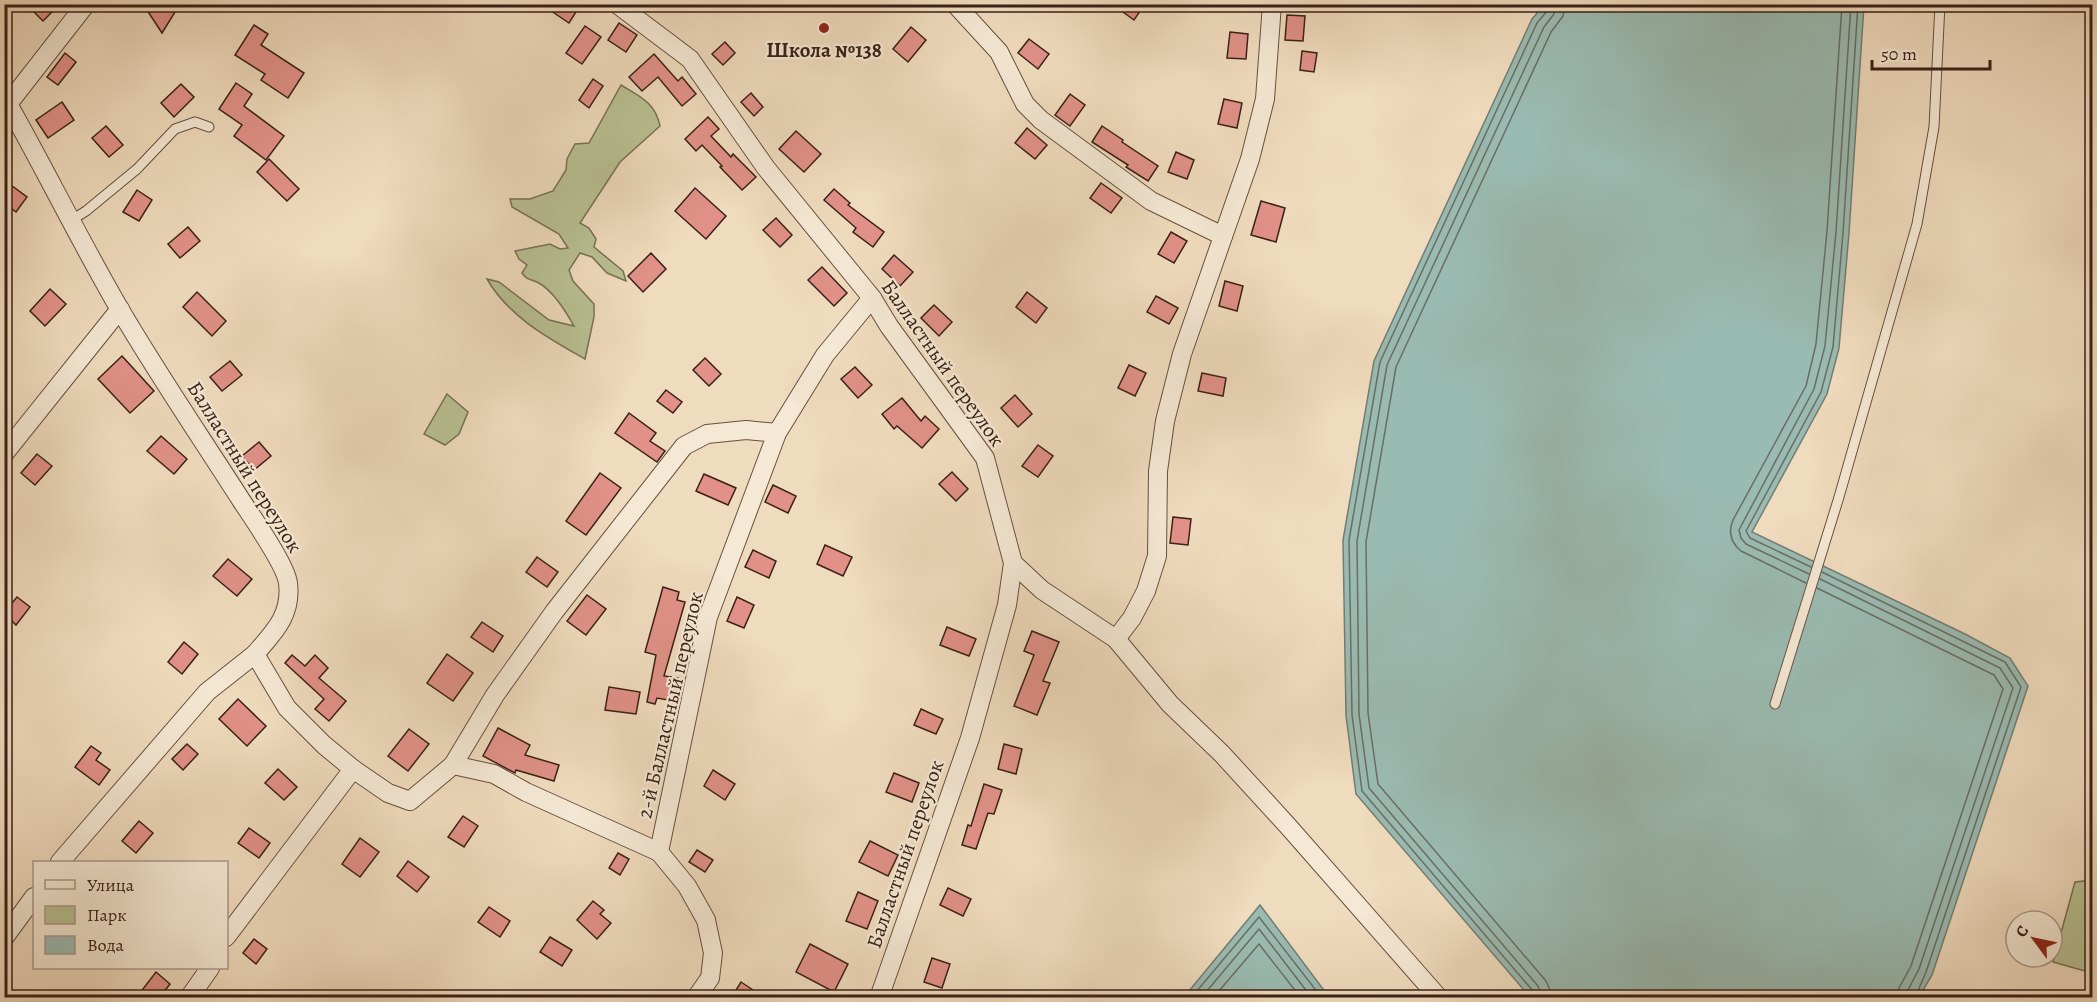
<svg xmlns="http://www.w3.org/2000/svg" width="2097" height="1002" viewBox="0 0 2097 1002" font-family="Alegreya,serif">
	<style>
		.green { fill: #b8c092; stroke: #797055; stroke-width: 1.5 }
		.water { fill: #9abbb2; stroke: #747d74; stroke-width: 1.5 }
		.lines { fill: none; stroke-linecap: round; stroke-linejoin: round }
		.shore { stroke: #6a6e65; stroke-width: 1.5 }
		.building { fill: #e19188; stroke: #3a2118; stroke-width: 1.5 }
		.lane-casing { stroke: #675041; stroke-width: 11 }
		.street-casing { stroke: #675041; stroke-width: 20 }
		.lane { stroke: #f5e8d4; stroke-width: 9 }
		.street { stroke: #f5e8d4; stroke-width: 18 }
		.poi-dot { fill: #8f2418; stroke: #f5e8d4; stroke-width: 2 }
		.labels { text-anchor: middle; stroke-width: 4.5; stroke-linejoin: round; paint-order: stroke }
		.poi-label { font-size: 21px; font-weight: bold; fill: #3a2118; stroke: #f5e8d4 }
		.street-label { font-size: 21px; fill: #3a2118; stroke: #f5e8d4 }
	</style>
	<rect width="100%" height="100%" fill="#efdbbd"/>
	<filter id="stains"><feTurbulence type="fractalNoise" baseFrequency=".00333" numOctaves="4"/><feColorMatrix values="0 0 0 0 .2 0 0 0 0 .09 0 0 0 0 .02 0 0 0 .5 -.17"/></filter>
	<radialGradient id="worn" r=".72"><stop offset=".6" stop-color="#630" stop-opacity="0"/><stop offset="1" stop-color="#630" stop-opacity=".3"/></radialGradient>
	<!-- green -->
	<g class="green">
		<path d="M621,85C640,97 655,102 660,126L620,162L580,223L589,228L596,239L594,247L623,271L626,281L607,273L592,257L580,253L569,270L573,281L594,304V317L585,359C548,338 509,317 487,279L499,282L549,320L574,326C566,312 553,290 537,282C530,279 527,280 522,273L527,265L519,259L515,251L550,244L560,249L568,248L559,234L512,207L510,199H530L553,191L566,170L567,159L575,144L589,143Z"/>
		<path d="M447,394L468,412L459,434L445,445L424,434Z"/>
		<path d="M2092,880V973L2053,962L2075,882Z"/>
	</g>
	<!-- water -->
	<g class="water">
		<path d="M1545,4L1864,5L1849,233L1839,348L1827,394L1752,532L1965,634L2010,658L2028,686L1932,975L1919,997H1530L1356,794L1346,715L1343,540L1374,361L1532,19Z"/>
		<path d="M1260,905L1329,997H1184Z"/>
	</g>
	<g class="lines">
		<!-- shore -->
		<g class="shore">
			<path d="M1811,567L1750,538L1746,531L1821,392L1833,347L1843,233L1858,4"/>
			<path d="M1822,572L2005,662L2021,687L1926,972L1915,998"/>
			<path d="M1809,574L1746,544L1741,538L1739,530L1814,389L1825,346L1836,232L1851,4"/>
			<path d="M1820,579L2000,668L2013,688L1919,969L1908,990L1907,998"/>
			<path d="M1806,583L1741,551C1730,542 1728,532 1733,520L1806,386L1816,344L1827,231L1842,4"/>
			<path d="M1817,588L1994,675L2003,689L1911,966L1899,988L1898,998"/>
			<path d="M1191,998L1259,917L1322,998"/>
			<path d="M1201,998L1259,929L1312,998"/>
			<path d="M1213,998L1259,944L1301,998"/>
			<path d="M1534,998L1533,991L1362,791L1352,715L1349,540L1380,362L1537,23L1548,10L1549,4"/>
			<path d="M1542,998L1538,986L1369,788L1359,714L1357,541L1387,365L1544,27L1554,14L1556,4"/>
			<path d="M1551,998L1550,990L1546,981L1378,784L1368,713L1366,542L1396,367L1551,32L1563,16L1565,4"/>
		</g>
	</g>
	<!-- building -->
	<g class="building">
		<path d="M26,4H60L43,21Z"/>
		<path d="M143,4H180L162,33Z"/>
		<path d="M541,4H581L569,23Z"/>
		<path d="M1112,4H1145L1134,20Z"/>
		<path d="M1287,15L1305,16L1303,41L1285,40Z"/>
		<path d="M619,23L637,35L626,52L608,40Z"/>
		<path d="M254,25L268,34L261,45L304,73L288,98L261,80L265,74L235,55Z"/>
		<path d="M585,26L601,37L582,64L566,53Z"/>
		<path d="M911,27L926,40L908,62L893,49Z"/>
		<path d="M1230,32L1248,34L1246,59L1227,58Z"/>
		<path d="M1029,39L1049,54L1038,69L1018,53Z"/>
		<path d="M725,42L735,53L723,65L712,54Z"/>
		<path d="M1302,51L1317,53L1314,72L1300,70Z"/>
		<path d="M65,53L76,62L58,85L47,77Z"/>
		<path d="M654,54L678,81L682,77L696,94L682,106L658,77L642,91L629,77Z"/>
		<path d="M593,79L603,86L589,108L579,100Z"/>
		<path d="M236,83L252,94L244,106L284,136L266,160L234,136L242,125L219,109Z"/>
		<path d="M181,84L194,97L174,117L161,103Z"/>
		<path d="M751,93L763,107L754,116L741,102Z"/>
		<path d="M1070,94L1085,105L1070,126L1055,115Z"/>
		<path d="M1224,99L1242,103L1237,128L1218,124Z"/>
		<path d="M62,102L74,120L48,138L36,120Z"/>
		<path d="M708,117L719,129L711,136L731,157L733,154L756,177L742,190L720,167L722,166L702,145L696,151L685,139Z"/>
		<path d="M106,126L123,145L109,157L92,138Z"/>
		<path d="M1102,126L1123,140L1122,142L1158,166L1148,181L1126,167L1128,165L1092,142Z"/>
		<path d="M1027,128L1047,145L1035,159L1015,143Z"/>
		<path d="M796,131L821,154L804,172L779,149Z"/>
		<path d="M1176,152L1194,160L1187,179L1168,172Z"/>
		<path d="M269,159L299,189L287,201L257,172Z"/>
		<path d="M4,180L27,197L16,212L4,203Z"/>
		<path d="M1101,183L1122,198L1111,213L1090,198Z"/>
		<path d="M695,188L726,216L706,239L675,211Z"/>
		<path d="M834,189L850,203L848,205L884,232L873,247L853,232L856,228L824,200Z"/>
		<path d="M137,190L152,200L139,221L123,212Z"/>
		<path d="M1261,201L1285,208L1276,242L1251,235Z"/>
		<path d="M776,218L792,235L780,247L763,230Z"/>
		<path d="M188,227L200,241L180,258L168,244Z"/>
		<path d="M1171,232L1187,241L1174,263L1158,254Z"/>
		<path d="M651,253L666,269L643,292L628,276Z"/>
		<path d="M894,255L913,272L900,286L882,269Z"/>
		<path d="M822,267L847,293L834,306L808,280Z"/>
		<path d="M1225,281L1243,286L1237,311L1219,306Z"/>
		<path d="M50,289L66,304L45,326L30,311Z"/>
		<path d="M197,292L226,321L212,336L183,307Z"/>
		<path d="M1027,292L1047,308L1036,323L1016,307Z"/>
		<path d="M1156,296L1178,308L1169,324L1147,312Z"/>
		<path d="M934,305L952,322L939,336L921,318Z"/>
		<path d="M122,356L154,391L130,413L98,379Z"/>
		<path d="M705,358L721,374L709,386L693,370Z"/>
		<path d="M230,361L242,375L222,391L210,377Z"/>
		<path d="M1129,365L1146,373L1135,396L1118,388Z"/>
		<path d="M855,367L872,385L858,398L841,379Z"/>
		<path d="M1202,373L1226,378L1223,396L1198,391Z"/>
		<path d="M666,390L682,402L673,413L657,401Z"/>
		<path d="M1015,395L1032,414L1018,427L1001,408Z"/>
		<path d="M902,398L921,421L925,416L939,429L922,448L897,426L894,429L882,414Z"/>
		<path d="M629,413L656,433L650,441L665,451L657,462L615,433Z"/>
		<path d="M161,436L187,459L174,474L147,451Z"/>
		<path d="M259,442L271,456L254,470L242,456Z"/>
		<path d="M1038,445L1053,456L1038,477L1022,466Z"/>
		<path d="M37,454L52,466L35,485L21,473Z"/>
		<path d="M952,472L968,489L956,501L939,484Z"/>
		<path d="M600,473L621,488L586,535L566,521Z"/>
		<path d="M704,474L736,488L728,505L696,491Z"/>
		<path d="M773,485L796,496L788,513L765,502Z"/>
		<path d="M1173,517L1191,519L1188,545L1170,543Z"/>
		<path d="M825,545L852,557L843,576L817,564Z"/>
		<path d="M753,550L776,561L769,578L745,567Z"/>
		<path d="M537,557L558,572L547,587L526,572Z"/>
		<path d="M228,559L252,579L237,596L213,576Z"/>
		<path d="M663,587L679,592L677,600L685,602L664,676L678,678L674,701L657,698L655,704L647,702L656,655L645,652Z"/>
		<path d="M587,595L606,609L586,635L567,621Z"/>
		<path d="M17,597L30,607L16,625L4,613Z"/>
		<path d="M737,597L754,605L744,628L727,621Z"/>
		<path d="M482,622L503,636L493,652L471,637Z"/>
		<path d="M947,627L976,639L969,656L940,645Z"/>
		<path d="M1032,631L1059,642L1043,681L1050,683L1037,715L1014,706L1034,655L1024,651Z"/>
		<path d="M184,642L198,654L182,674L168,662Z"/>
		<path d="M447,654L473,673L453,701L427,683Z"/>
		<path d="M292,655L305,666L315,655L328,668L319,678L346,701L329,721L315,709L324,699L285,663Z"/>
		<path d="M609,687L640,692L636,714L605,710Z"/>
		<path d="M238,699L266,726L247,746L219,719Z"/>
		<path d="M921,709L943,719L936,734L914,725Z"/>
		<path d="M498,728L530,745L525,755L559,765L554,781L516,770L515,773L483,756Z"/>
		<path d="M409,729L429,744L408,771L388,756Z"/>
		<path d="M187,744L198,754L183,770L172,759Z"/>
		<path d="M1004,744L1022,749L1016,774L998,769Z"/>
		<path d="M91,746L101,753L96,760L110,770L99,785L75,767Z"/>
		<path d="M278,769L297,787L284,800L265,783Z"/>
		<path d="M713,770L735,784L725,800L704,786Z"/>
		<path d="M894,773L919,783L912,802L886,792Z"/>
		<path d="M984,784L1002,790L994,814L988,813L976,849L962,845L968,825L971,826Z"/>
		<path d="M463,816L478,826L464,847L448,837Z"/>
		<path d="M139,821L153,833L136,853L122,841Z"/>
		<path d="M249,828L270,843L259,858L238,843Z"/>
		<path d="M360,838L379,852L360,877L342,864Z"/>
		<path d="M870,841L898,855L888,876L859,862Z"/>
		<path d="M697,850L713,860L705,872L689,862Z"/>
		<path d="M618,853L629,859L620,875L609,868Z"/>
		<path d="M408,861L429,877L417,892L397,876Z"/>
		<path d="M948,888L971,899L963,916L940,905Z"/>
		<path d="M858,892L878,901L867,929L846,921Z"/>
		<path d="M593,901L604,910L600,914L611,923L597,939L577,920Z"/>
		<path d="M489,907L510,921L500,937L478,922Z"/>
		<path d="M550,937L572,950L562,966L540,952Z"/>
		<path d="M254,939L267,949L256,964L243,953Z"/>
		<path d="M810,944L848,964L834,992L796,972Z"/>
		<path d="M932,958L950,964L942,988L924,982Z"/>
		<path d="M156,972L170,984L159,998H136Z"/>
		<path d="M741,982L765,998H731Z"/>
	</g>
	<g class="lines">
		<!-- lane casing -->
		<g class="lane-casing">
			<g id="lane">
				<path d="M70,221L86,211L137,169L175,129L195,122L209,127"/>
				<path d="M1775,704L1839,497L1917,224L1934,127L1940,4"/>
			</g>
		</g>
		<!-- street casing -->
		<g class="street-casing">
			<g id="street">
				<path d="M86,4L8,104C46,171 80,241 119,308C157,373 200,436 241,500C252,517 286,565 288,583C292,615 274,632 255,654L287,708L324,745L353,769L388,793L410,801L453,765L494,774L526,792L659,852"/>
				<path d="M617,4L690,59L766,168L872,298L889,326L985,458L1013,563L1007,605L970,738L879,998"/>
				<path d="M955,4L999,52L1025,104L1041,120L1151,201L1223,236"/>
				<path d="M4,454L120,309"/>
				<path d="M1013,563L1042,590L1116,639L1170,704L1222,754L1287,825L1439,998"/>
				<path d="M1116,639L1132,618L1146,591L1157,556L1158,471L1165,421L1182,354L1250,159L1265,99L1272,4"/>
				<path d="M453,765L495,695L554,612L684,446L707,434L746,430L777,433"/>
				<path d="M60,862L207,692L255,654"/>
				<path d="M226,937L353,769"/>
				<path d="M4,938L34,897"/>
				<path d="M189,998L210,968"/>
				<path d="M696,998L710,978L713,953L706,920L687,886L659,852L708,617L777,433L825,355L872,298"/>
			</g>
		</g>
		<!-- lane -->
		<use href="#lane" class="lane"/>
		<!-- street -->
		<use href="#street" class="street"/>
	</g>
	<!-- markers -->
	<circle class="poi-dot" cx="824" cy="28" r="6"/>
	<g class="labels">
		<!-- poi labels -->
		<g class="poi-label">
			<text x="824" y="57">Школа №138</text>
		</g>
		<!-- street labels -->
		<g class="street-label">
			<text transform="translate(943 363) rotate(55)" y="7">Балластный переулок</text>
			<text transform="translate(245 467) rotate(58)" y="7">Балластный переулок</text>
			<text transform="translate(670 705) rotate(-77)" y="7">2-й Балластный переулок</text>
			<text transform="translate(905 854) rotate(-71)" y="7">Балластный переулок</text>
		</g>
	</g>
	<!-- margin -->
	<rect width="2097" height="1002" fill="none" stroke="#efdbbd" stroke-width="24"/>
	<rect x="6" y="6" width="2085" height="990" fill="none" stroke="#3a2118" stroke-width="3"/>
	<rect x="12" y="12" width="2073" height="978" fill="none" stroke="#3a2118" stroke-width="1.5"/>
	<!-- legend -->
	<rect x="33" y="861" width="195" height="108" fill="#f5e8d4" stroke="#aa9889" stroke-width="1.5"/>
	<rect x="45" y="880" width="30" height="9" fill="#f5e8d4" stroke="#aa9889" stroke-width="1.5"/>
	<text x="87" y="891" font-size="18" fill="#3a2118">Улица</text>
	<rect x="45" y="906" width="30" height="18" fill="#b8c092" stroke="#aa9889" stroke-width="1.5"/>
	<text x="87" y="921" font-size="18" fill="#3a2118">Парк</text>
	<rect x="45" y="936" width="30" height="18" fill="#9abbb2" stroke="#aa9889" stroke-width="1.5"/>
	<text x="87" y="951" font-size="18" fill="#3a2118">Вода</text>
	<!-- north arrow -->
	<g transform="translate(2034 939) rotate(303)"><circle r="28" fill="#f5e8d4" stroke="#aa9889" stroke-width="1.5"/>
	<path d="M0-4.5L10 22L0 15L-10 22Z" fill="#8f2418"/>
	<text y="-9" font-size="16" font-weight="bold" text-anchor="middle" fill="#3a2118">С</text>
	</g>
	<!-- scale -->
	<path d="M1872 60v9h118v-9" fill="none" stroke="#3a2118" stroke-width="3"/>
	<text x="1881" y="60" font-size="18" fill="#3a2118" stroke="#f5e8d4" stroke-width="4.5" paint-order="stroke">50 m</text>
	<rect width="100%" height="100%" filter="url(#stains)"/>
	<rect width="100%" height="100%" fill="url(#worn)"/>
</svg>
